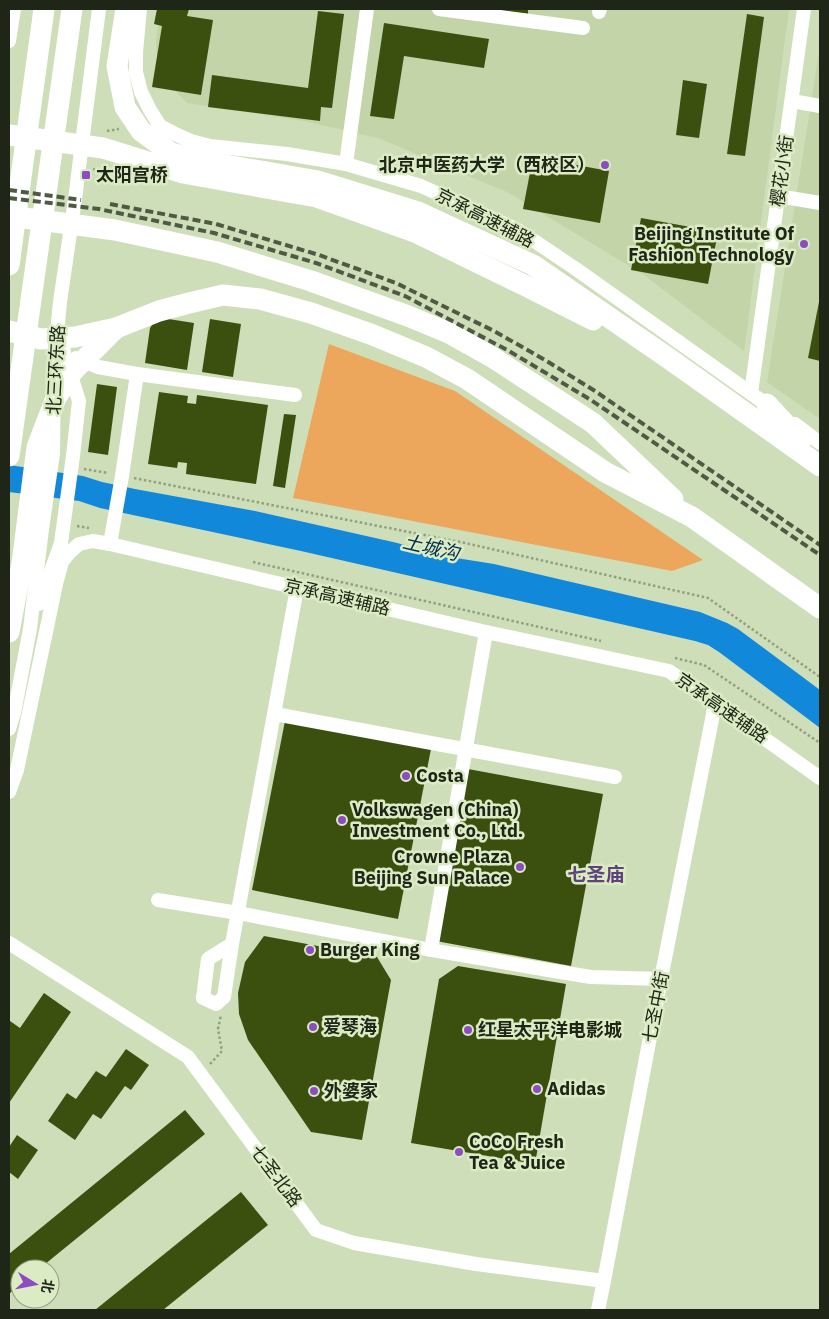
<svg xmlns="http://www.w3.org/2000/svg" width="829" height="1319" viewBox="0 0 829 1319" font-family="'IBM Plex Sans','Noto Sans SC',sans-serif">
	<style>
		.built { fill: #c2d4a8 }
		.green { fill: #eca75c }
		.water { fill: #1188d9 }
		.building { fill: #3b500f }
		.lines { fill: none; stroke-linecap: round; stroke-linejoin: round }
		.path { stroke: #939f81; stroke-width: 2.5; stroke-dasharray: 2.5 2.5; stroke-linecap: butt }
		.minor { stroke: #fff; stroke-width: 14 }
		.highway { stroke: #fff; stroke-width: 21 }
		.rail { stroke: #505944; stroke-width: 4; stroke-dasharray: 8 4; stroke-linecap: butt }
		.poi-dot { fill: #8d4dc2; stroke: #dbecc5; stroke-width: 2 }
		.labels { text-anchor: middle; stroke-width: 5; stroke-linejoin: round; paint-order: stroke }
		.poi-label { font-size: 18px; font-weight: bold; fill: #202617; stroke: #dbecc5; text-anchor: start }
		.street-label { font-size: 18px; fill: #202617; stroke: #dbecc5 }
		.water-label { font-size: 19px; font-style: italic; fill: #002c4c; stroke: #dbecc5 }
		.neighbourhood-label { font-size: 19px; font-weight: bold; fill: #5f417c; stroke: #dbecc5 }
	</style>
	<rect width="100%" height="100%" fill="#cedeb8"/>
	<!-- built -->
	<g class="built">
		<path d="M160,9H789L744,351L644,275L507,192L378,138L304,121L187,103L167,82L158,69L156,43Z"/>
		<path d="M820,46V419L767,382Z"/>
	</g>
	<!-- green -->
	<path class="green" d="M329,344L455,391L703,560L672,571L293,498Z"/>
	<!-- water -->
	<path class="water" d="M9,465L83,476L102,482L135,489L255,511L393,542L456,558L494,564L700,612L727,623L738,629L820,690V728L719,652L708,645L695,641L301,551L100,508L79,501L9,492Z"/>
	<!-- building -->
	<g class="building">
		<path d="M157,9H189L187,16L213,20L201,95L152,87L162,26L154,24Z"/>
		<path d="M496,9H528V14L496,10Z"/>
		<path d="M318,11L344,14L332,108L321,107L320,121L208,107L212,75L308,88Z"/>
		<path d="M747,14L764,17L745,156L727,154Z"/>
		<path d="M384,23L489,39L484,68L404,56L394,119L370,116Z"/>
		<path d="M683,80L707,84L699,138L676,135Z"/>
		<path d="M533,157L609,171L600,223L523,209Z"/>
		<path d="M641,218L718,232L708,284L631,270Z"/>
		<path d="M819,302H820V361L808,358Z"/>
		<path d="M162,318L194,323L187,370L145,363L150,328L154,322Z"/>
		<path d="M210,319L241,324L233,377L202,372Z"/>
		<path d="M97,384L117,387L108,455L88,452Z"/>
		<path d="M159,392L188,396L187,403L196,404L197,395L268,405L256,484L186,474L187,463L178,462L177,468L148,464Z"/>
		<path d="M284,414L296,415L285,488L273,486Z"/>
		<path d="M285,721L431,749L398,919L252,890Z"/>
		<path d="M468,769L603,794L571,966L436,941Z"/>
		<path d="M264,936L377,957L391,980L362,1140L311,1132L248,1040L239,1014L238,993L245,962Z"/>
		<path d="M458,966L566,984L535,1164L411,1143L439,979Z"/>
		<path d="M44,993L71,1012L9,1103V1023L10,1021L20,1028Z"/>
		<path d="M126,1049L149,1065L131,1090L125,1086L101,1119L93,1114L75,1140L48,1121L67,1093L76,1099L96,1071L106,1077Z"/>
		<path d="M185,1110L205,1134L39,1269H20V1284L9,1294V1254Z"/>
		<path d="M17,1135L38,1150L18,1179L9,1172V1147Z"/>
		<path d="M241,1192L268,1225L163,1310H95Z"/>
	</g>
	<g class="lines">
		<!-- path -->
		<g class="path">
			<path d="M107,131L119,129"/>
			<path d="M93,169L124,174"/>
			<path d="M84,469L108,473"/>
			<path d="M134,478L465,543L708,598L820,677"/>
			<path d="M77,526L89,528"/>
			<path d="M253,562L601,641"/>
			<path d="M675,658L704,665L820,743"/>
			<path d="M210,1064L222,1051L218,1029L221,1015"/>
		</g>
		<!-- minor -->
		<g class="minor">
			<path d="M140,9L136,52V72L141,92L150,110L160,126L175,134L191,141L210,146L287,154L346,164L421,186L518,230L576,269L773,409"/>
			<path d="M439,9L583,28"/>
			<path d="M599,12L600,9"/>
			<path d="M9,41L14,9"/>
			<path d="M792,101L820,106"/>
			<path d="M346,164L367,9"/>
			<path d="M778,196L820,203"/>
			<path d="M76,358L98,367L137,374L295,395"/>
			<path d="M751,393L804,9"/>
			<path d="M795,424L820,443"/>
			<path d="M110,544L122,476L137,374"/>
			<path d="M39,604L61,543L73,456L79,401L64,354L63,338"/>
			<path d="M275,714L615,777"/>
			<path d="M9,729L14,713L30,629L42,529L53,454L54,364L60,302L76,192L78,175L99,9"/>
			<path d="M9,792L17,770L56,584L62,562L70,552L79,544L93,541L110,544L486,632L669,671L820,778"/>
			<path d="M158,900L238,913L431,950L560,972L591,977L661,979"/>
			<path d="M9,943L188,1057L316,1230L354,1243L476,1264L604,1281"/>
			<path d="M232,944L224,997L216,1004L203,998L208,959L232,944L297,588"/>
			<path d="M431,950L486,632"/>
			<path d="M598,1310L604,1281L661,979L715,704"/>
		</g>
		<!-- highway -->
		<g class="highway">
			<path d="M126,9L117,66L125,107L141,131L171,153L208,162L318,181L418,212L533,265L671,360L820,466"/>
			<path d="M9,135L103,148L183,173L317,197L415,232L526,286L593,320"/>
			<path d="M9,216L115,230L217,252L311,281L408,316L449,333L492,357L593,423L673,499"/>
			<path d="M9,265L44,9"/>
			<path d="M9,331L41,339L75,337L116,328L159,311L189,303L223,295L260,299L311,313L373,335L426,357L467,379L605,472L692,517L820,608"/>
			<path d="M767,404L801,441"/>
			<path d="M9,456L72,9"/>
			<path d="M9,632L22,563L37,447L56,398L73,371L116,328"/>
		</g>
		<!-- rail -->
		<g class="rail">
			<path d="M9,190L81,200"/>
			<path d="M9,198L99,209L214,233L316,263L405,296L509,351L591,400L820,555"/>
			<path d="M110,204L216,224L319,255L396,283L494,331L545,360L595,391L820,545"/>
		</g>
	</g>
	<!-- markers -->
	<g class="poi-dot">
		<circle cx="605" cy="165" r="5"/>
		<rect x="81" y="170" width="10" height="10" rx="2.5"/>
		<circle cx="804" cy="244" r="5"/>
		<circle cx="406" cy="776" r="5"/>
		<circle cx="342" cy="820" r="5"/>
		<circle cx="520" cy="867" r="5"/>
		<circle cx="310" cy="950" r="5"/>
		<circle cx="313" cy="1027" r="5"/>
		<circle cx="468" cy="1030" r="5"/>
		<circle cx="537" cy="1089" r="5"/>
		<circle cx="314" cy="1091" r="5"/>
		<circle cx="459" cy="1152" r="5"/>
	</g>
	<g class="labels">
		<!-- poi labels -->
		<g class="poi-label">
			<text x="595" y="171" text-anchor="end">北京中医药大学（西校区）</text>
			<text x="96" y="181">太阳宫桥</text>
			<text x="794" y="240" text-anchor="end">Beijing Institute Of<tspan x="794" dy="21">Fashion Technology</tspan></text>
			<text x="416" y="782">Costa</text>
			<text x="352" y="816">Volkswagen (China)<tspan x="352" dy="21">Investment Co., Ltd.</tspan></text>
			<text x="510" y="863" text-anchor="end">Crowne Plaza<tspan x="510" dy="21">Beijing Sun Palace</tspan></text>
			<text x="320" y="956">Burger King</text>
			<text x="323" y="1033">爱琴海</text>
			<text x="478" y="1036">红星太平洋电影城</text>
			<text x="547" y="1095">Adidas</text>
			<text x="324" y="1097">外婆家</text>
			<text x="469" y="1148">CoCo Fresh<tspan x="469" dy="21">Tea &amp; Juice</tspan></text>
		</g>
		<!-- street labels -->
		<g class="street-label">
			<text transform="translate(782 171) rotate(-82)" y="6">樱花小街</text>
			<text transform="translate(485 218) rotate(27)" y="6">京承高速辅路</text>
			<text transform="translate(56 370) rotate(-87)" y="6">北三环东路</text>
			<text transform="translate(337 597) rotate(13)" y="6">京承高速辅路</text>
			<text transform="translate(722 708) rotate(35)" y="6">京承高速辅路</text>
			<text transform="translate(656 1007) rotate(-79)" y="6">七圣中街</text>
			<text transform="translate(276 1176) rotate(53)" y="6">七圣北路</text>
		</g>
		<!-- water labels -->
		<g class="water-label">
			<text transform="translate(431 547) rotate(13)" y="7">土城沟</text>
		</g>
		<!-- neighbourhood labels -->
		<g class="neighbourhood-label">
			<text x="596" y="881">七圣庙</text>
		</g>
	</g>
	<!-- border -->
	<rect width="829" height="1319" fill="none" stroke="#202617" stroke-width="20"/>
	<!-- north arrow -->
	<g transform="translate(35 1284) rotate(100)"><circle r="24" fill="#dbecc5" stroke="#909d7f"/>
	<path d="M0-4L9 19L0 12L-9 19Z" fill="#8d4dc2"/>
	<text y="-8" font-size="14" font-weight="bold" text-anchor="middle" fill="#202617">北</text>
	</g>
</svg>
